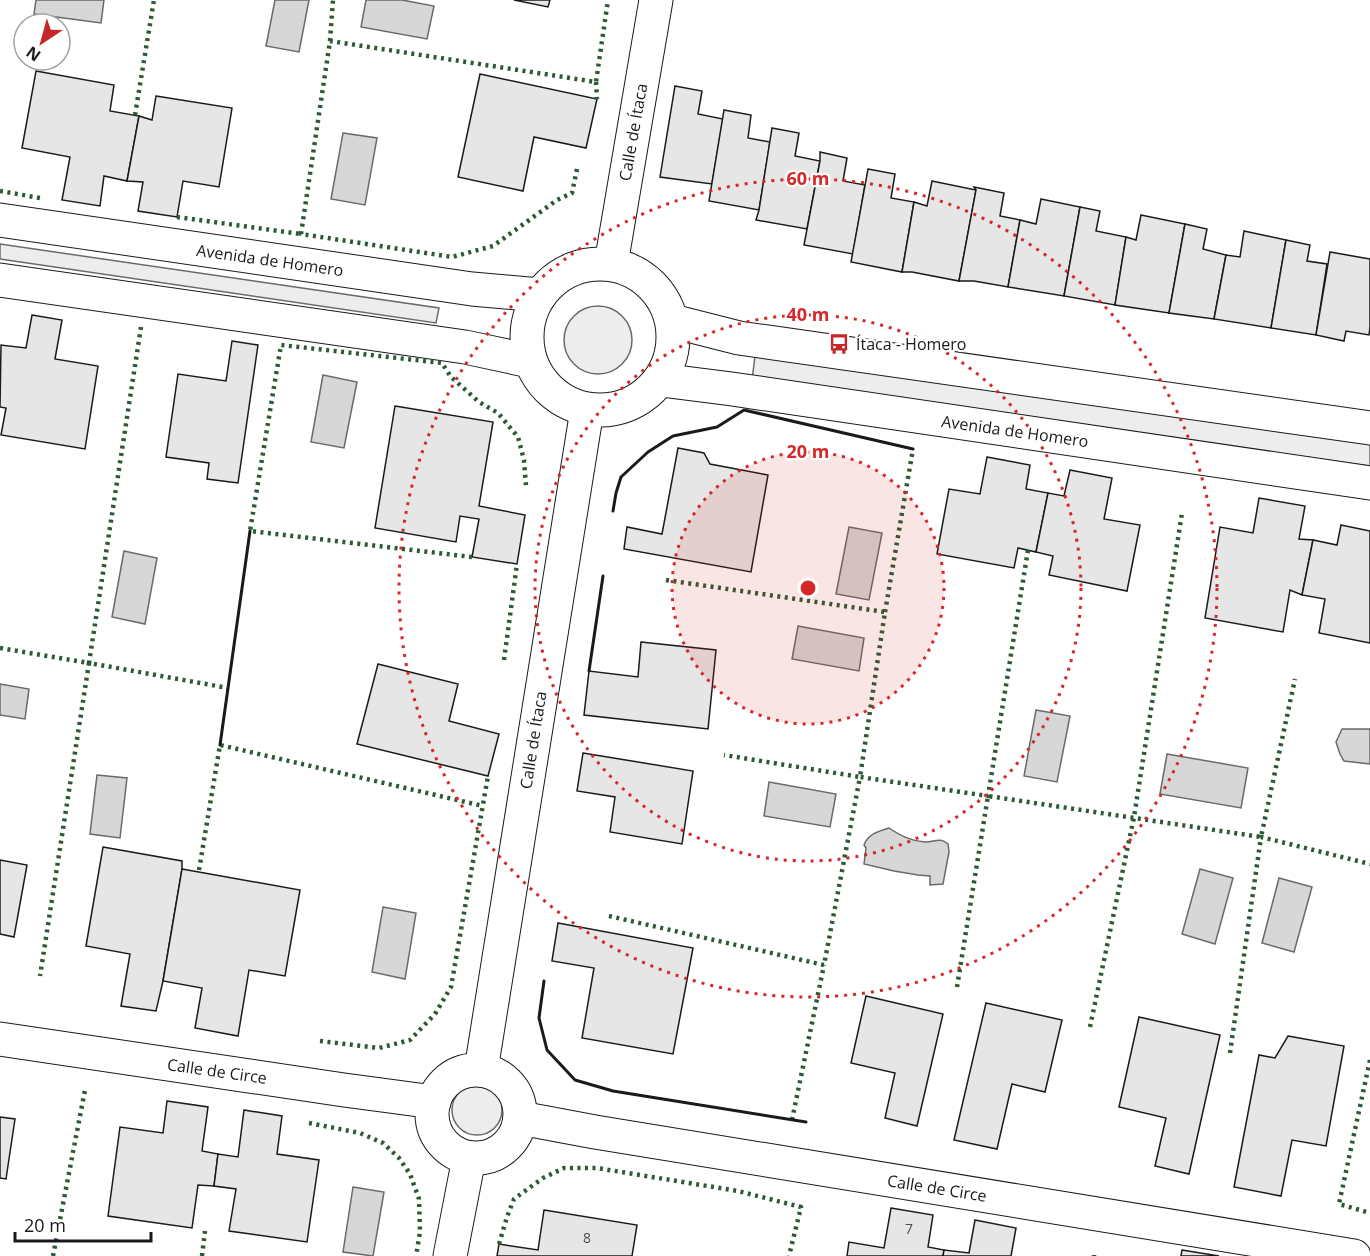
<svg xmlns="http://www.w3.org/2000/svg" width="1370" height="1256" viewBox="0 0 1370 1256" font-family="'Open Sans',sans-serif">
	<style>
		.green { fill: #ededed; stroke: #6a6a6a; stroke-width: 1.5 }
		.water { fill: #d7d7d7; stroke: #6a6a6a; stroke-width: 1.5 }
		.building { fill: #e6e6e6; stroke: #1a1a1a; stroke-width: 1.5 }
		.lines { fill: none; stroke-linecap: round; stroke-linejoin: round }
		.minor-casing { stroke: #1a1a1a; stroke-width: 35 }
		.minor { stroke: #fff; stroke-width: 33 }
		.hedge { stroke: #2b5a34; stroke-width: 4.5; stroke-dasharray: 3 4.5; stroke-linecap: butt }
		.wall { stroke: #1a1a1a; stroke-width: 3 }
		.ring { fill: none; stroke: #d62828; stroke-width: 3; stroke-dasharray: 3 6 }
		.labels { text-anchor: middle; stroke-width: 4.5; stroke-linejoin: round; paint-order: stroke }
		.number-label { font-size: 14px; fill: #4d4d4d }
		.street-label { font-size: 16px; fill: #1a1a1a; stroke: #fff }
		.poi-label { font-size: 16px; fill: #1a1a1a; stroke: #fff; text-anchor: start }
		.centre { fill: #d62828; stroke: #fff; stroke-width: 3 }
		.ring-label { font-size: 18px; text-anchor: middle; font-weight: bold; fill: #d62828; stroke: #fff; stroke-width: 4.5; stroke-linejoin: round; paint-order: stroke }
	</style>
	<rect width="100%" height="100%" fill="#fff"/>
	<!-- green -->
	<g class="green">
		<path d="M0,244L439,308L436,323L0,259Z"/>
		<circle cx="598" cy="340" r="34"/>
		<path d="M755,356L1370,439V466L752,380Z"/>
		<circle cx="477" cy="1110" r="25"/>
	</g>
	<!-- water -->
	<g class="water">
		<path d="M36,0H104L101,23L34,14Z"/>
		<path d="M275,0H309L299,52L266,46Z"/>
		<path d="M366,0H402L434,6L427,39L361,27Z"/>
		<path d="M343,133L377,138L365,205L331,199Z"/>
		<path d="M323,375L357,382L344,448L311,442Z"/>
		<path d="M849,527L882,533L869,600L836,594Z"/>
		<path d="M124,551L157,558L145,624L112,617Z"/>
		<path d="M798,626L864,638L859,671L792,659Z"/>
		<path d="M0,684L29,689L25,719L0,715Z"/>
		<path d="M1036,710L1070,716L1057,782L1024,776Z"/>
		<path d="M1342,729H1370V764L1344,761L1340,754L1336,742Z"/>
		<path d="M1167,754L1248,768L1241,808L1160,794Z"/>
		<path d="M97,775L127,778L120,838L90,834Z"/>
		<path d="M769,782L836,794L830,827L764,816Z"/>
		<path d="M889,828C901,836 911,841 925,842C935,842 940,837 948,844L949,852L943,884L930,885V876L918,875L894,871L864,864L866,848L864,845C868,834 879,831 889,828Z"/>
		<path d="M1200,869L1233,878L1215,944L1182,934Z"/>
		<path d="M1279,878L1312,887L1294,952L1262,943Z"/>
		<path d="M383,907L416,913L405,979L372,972Z"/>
		<path d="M353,1187L384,1192L373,1256L343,1252Z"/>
	</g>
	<!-- building -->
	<g class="building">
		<path d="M514,0H550L548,7Z"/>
		<path d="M36,71L114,85L110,111L139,116L127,181L104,176L100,206L62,200L70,157L22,148Z"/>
		<path d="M480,74L597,99L586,148L534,137L523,191L458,177Z"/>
		<path d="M675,86L702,91L698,114L723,119L712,184L660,177Z"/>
		<path d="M156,96L232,108L219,187L183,181L177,217L138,211L143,182L127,181L139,116L152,120Z"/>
		<path d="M724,110L751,115L748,138L770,142L759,210L709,201Z"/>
		<path d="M772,128L799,133L795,156L820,161L807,229L756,220L759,210Z"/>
		<path d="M820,152L847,158L843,181L865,185L853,254L804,245L820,161Z"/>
		<path d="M868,169L895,174L891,198L914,202L902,272L851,262Z"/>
		<path d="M932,181L976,190L959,281L912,272H902L914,202L927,206Z"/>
		<path d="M974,187L1004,193L1000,216L1020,220L1008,287L974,281H959L976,190Z"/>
		<path d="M1041,199L1080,207L1064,296L1008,287L1020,220L1036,224Z"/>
		<path d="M1080,207L1100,211L1096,231L1126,237L1115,305L1064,296Z"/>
		<path d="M1141,215L1185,224L1169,313L1115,305L1126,237L1136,240Z"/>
		<path d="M1185,224L1207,229L1203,249L1226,255L1214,319L1169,313Z"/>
		<path d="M1244,231L1286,240L1271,328L1214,319L1226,255L1240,257Z"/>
		<path d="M1286,240L1310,245L1307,261L1327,264L1316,335L1271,328Z"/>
		<path d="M1330,252L1370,259V327L1369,335L1346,331L1344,341L1316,335Z"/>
		<path d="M32,315L62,320L55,359L98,366L85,449L1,435L6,408L0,407L1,345L26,348Z"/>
		<path d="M232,341L258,345L238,483L207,479L209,463L166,457L178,374L226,381Z"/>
		<path d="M395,406L493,422L479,506L525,515L517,564L472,557L479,519L460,516L456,542L375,528Z"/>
		<path d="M678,448L704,453L710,464L768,475L751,572L624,549L627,527L662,534Z"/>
		<path d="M987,457L1030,465L1026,489L1048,493L1036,552L1018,548L1014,568L937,554L949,489L980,494Z"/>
		<path d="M1070,470L1112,478L1104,519L1140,525L1127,591L1049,575L1053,556L1036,552L1048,493L1064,496Z"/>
		<path d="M1259,498L1305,506L1299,539L1313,540L1302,595L1290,590L1283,632L1205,618L1220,527L1253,533Z"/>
		<path d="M1341,525L1370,531V643L1319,633L1325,599L1302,595L1313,540L1337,545Z"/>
		<path d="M641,642L716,650L708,729L584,715L589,671L638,677Z"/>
		<path d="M378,664L458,684L449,721L499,734L488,776L357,744Z"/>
		<path d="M583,753L693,771L682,844L610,832L615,797L577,791Z"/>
		<path d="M103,847L182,861V869L163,981L156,1011L121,1006L130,954L86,946Z"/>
		<path d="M0,860L27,865L14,937L0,934Z"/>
		<path d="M182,869L300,890L285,976L249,970L238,1036L195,1028L202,988L163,981Z"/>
		<path d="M558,923L693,948L673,1054L582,1038L594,968L552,961Z"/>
		<path d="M866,996L943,1014L917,1126L885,1118L895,1073L851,1063Z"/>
		<path d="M986,1003L1062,1020L1045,1092L1012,1084L997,1149L954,1140Z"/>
		<path d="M1139,1017L1220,1035L1189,1174L1155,1166L1166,1118L1119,1107Z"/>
		<path d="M1288,1036L1344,1046L1326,1146L1292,1140L1281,1196L1234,1187L1259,1055L1275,1058Z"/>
		<path d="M167,1101L208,1107L202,1151L218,1154L214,1186L198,1185L192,1228L108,1216L120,1127L163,1133Z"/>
		<path d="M244,1110L282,1116L277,1154L319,1160L307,1242L229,1231L236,1189L214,1186L218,1154L238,1157Z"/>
		<path d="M0,1117L15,1119L6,1179L0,1178Z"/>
		<path d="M891,1208L933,1215L928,1247L944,1250L943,1256H847L849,1242L884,1248Z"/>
		<path d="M544,1210L637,1225L632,1256H497L499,1244L538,1250Z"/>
		<path d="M975,1220L1016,1228L1011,1256H943L944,1250L969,1253Z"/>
		<path d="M1182,1250L1219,1256H1181Z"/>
	</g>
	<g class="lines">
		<!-- minor casing -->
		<g class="minor-casing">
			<g id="minor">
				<path d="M0,220L472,289L540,295"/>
				<circle cx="600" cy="337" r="73"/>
				<path d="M611,264L656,0"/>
				<path d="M0,280L465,347L530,361"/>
				<path d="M672,321L739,338L1370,428"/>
				<path d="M661,380L732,389L1370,483"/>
				<path d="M0,1039L344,1090L434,1102"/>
				<path d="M481,1070L587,410"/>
				<circle cx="476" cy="1114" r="44"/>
				<path d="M520,1118L595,1132L1354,1256"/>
				<path d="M450,1256L469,1158"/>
			</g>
		</g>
		<!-- minor -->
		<use href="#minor" class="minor"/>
		<!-- hedge -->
		<g class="hedge">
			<path d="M330,41L333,0"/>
			<path d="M596,82L597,99"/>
			<path d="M135,115L154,0"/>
			<path d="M577,169L572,193L557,200L493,246L452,257L301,234L330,41L596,82L608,0"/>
			<path d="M0,191L40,198"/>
			<path d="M177,217L301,234"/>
			<path d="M141,327L89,663L228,688"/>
			<path d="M472,557L250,531L281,345L442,363L451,377L479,402L498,413L518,437L524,460L526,486"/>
			<path d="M666,580L885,612L860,777L724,755"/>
			<path d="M885,612L913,449"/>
			<path d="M0,648L89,663L40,976"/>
			<path d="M504,660L517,564"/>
			<path d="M199,870L220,745L483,806"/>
			<path d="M609,916L824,965L860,777L988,796L1028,550"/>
			<path d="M957,987L988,796L1261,837L1295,679"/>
			<path d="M1090,1027L1134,817L1182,513"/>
			<path d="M320,1041L379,1048L410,1040L435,1014L451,987L488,776"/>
			<path d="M1230,1053L1261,837L1370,864"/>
			<path d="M1370,1060L1339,1204L1370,1213"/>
			<path d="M792,1120L824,965"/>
			<path d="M309,1123L360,1133L383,1143L399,1158L410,1174L419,1199L420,1232L416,1256"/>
			<path d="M499,1244L507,1217L514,1199L543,1178L564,1168H597L738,1191L801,1207L789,1256"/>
			<path d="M53,1256L85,1090"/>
			<path d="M202,1256L205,1231"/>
			<path d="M1094,1256V1255"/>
		</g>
		<!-- wall -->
		<g class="wall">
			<path d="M613,511L616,493L621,477L648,452L673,436L717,427L744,410L913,449"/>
			<path d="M589,671L603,576"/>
			<path d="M220,745L250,531"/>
			<path d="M544,981L539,1018L547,1050L575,1080L613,1091L806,1122"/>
		</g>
	</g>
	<!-- distance rings -->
	<circle cx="808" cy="588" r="136" fill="#d62828" fill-opacity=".12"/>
	<g class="ring">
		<circle cx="808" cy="588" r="136"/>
		<circle cx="808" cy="588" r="273"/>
		<circle cx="808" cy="588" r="409"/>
	</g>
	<!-- icons -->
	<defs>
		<g id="bus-bare" transform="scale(1.62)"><path d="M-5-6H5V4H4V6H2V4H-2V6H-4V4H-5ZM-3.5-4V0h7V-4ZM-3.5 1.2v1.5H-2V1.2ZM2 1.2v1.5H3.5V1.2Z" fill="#c62828" stroke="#fff" stroke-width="2.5" paint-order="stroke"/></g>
	</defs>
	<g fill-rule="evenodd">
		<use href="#bus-bare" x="839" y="344"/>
	</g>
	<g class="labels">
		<!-- number labels -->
		<g class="number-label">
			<text x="909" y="1234">7</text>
			<text x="587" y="1243">8</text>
		</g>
		<!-- street labels -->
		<g class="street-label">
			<text transform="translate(633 132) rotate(-80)" y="6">Calle de Ítaca</text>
			<text transform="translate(270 260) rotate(8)" y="6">Avenida de Homero</text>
			<text transform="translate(1015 431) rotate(8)" y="6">Avenida de Homero</text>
			<text transform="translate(533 740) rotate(-81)" y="6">Calle de Ítaca</text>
			<text transform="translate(217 1071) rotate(8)" y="6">Calle de Circe</text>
			<text transform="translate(937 1188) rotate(9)" y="6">Calle de Circe</text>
		</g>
		<!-- poi labels -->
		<g class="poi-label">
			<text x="856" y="350">Ítaca - Homero</text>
		</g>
	</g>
	<circle cx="808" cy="588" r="9" class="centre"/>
	<g class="ring-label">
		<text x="808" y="185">60 m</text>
		<text x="808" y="321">40 m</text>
		<text x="808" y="458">20 m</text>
	</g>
	<!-- north arrow -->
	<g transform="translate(42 42) rotate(216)"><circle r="28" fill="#ffffff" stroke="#a3a3a3" stroke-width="1.5"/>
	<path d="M0-4.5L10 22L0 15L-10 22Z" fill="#c62828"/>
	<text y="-9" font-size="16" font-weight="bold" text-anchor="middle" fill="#1a1a1a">N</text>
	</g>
	<!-- scale -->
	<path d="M15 1232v9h136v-9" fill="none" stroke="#1a1a1a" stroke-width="3"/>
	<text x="24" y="1232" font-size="18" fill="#1a1a1a" stroke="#ffffff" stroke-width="4.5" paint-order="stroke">20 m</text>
</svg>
